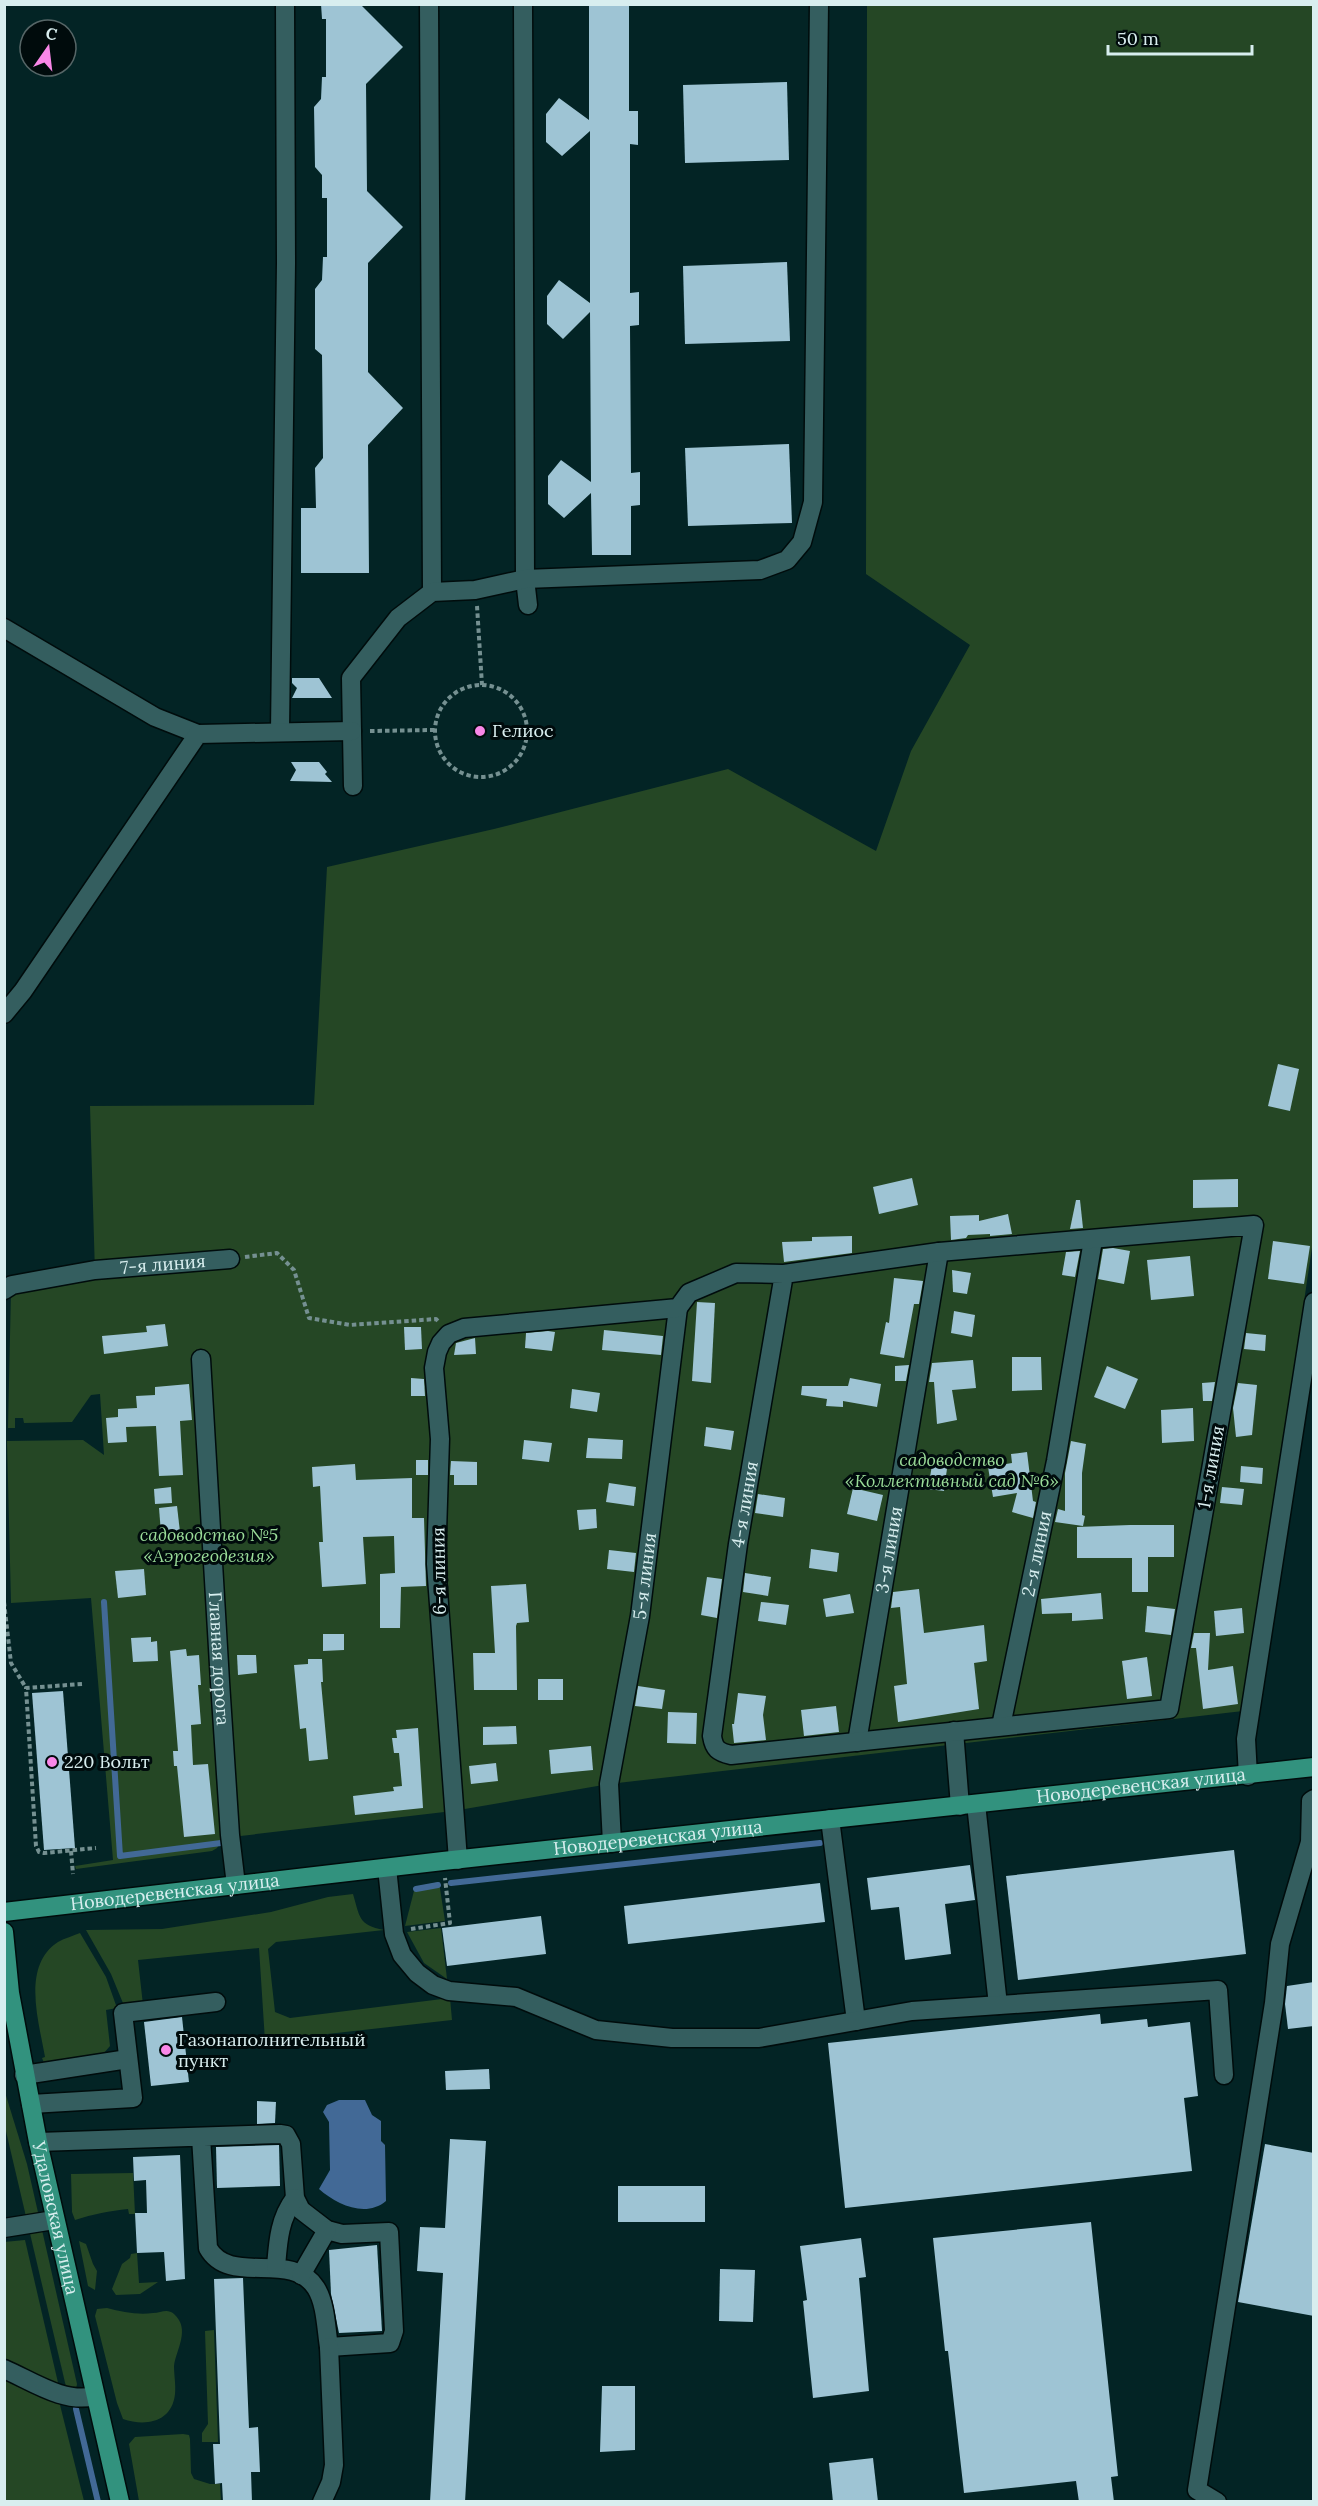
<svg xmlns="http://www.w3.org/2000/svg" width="1318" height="2506" viewBox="0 0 1318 2506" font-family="Lora,serif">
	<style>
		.green { fill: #254725 }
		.water { fill: #426996 }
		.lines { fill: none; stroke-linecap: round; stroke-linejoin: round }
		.stream { stroke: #426996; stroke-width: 6 }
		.building { fill: #9ec4d4 }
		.minor-casing { stroke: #000c0c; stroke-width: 21 }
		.major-casing { stroke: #000c0c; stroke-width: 21 }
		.path { stroke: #759091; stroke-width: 4; stroke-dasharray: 4.5 3; stroke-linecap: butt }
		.minor { stroke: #345e5f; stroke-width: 18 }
		.major { stroke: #32927e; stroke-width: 18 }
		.poi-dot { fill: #f987e8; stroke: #000b0c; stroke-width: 2 }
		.labels { text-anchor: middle; stroke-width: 6; stroke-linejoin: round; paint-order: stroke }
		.poi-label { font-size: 18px; fill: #d8eeef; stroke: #000b0c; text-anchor: start }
		.street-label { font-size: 18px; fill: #d8eeef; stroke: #000b0c }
		.park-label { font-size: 18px; font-style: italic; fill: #99db98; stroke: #000b0c }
	</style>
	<rect width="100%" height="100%" fill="#032425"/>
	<!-- green -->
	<g class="green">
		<path d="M867,5H1313V1241L1243,1711L609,1784L453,1811L223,1838L217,1848L212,1851L76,1869L75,1866L113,1860L91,1598L11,1603L7,1441L83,1440L104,1455L100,1394L91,1395L72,1422L24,1423L23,1418H15V1428H8L11,1290L95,1273L90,1106L314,1105L327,867L494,829L728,769L876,851L911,751L970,645L866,574Z"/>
		<path d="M439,1882L445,1921L405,1926L415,1887Z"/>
		<path d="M353,1894C360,1917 358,1925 384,1930L276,1942L268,1949L275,2012L290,2018L450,1998L452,2020L265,2041L259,1948L138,1960L143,2005L125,2008L111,1974L86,1930L162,1929L271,1912L328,1897Z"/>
		<path d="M441,1928L447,1979L424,1963L407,1932Z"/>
		<path d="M80,1933L106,1977L117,2008L106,2010L110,2046L103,2054L95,2057L44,2063L42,2058L45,2057C39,2022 21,1966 58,1942C65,1938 73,1936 80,1933Z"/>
		<path d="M4,2089L27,2164L77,2384L76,2389L67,2391L5,2127Z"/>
		<path d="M133,2173L135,2214H129L128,2209C110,2211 93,2214 75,2220L72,2212L71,2174Z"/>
		<path d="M25,2240L59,2387L5,2362L4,2242Z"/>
		<path d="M79,2241L86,2244L93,2264L97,2271L95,2290L88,2286Z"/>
		<path d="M137,2253L139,2283L158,2282L140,2294L116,2295L112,2289L122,2264L130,2258L131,2254Z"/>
		<path d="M107,2308C122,2312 138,2315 153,2313C161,2313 167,2308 174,2314C191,2329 176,2350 174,2366C174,2375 176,2385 175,2394C172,2422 146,2427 123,2419L117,2403L95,2316L97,2309Z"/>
		<path d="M214,2330L218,2442H202V2433L208,2424L205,2331Z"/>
		<path d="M5,2376L59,2401L84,2501L5,2502Z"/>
		<path d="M183,2434L189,2435L190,2439L191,2473L194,2479L210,2484H220L221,2501H139L129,2444L135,2437Z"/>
	</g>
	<!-- water -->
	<path class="water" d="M339,2100H365L372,2115L381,2121V2141L385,2145L386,2201C366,2218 337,2205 319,2189L330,2170L329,2122L323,2112L327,2105Z"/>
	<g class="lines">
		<!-- stream -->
		<g class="stream">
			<path d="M104,1602L120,1856L221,1843"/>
			<path d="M451,1883L820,1843"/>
			<path d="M416,1889L438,1885"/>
			<path d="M76,2409L98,2502"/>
		</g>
	</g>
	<!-- building -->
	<g class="building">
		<path d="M321,4H360L403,47L366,84L367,191L403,227L368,263V372L403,408L368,445L369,573H301V508H316L315,468L323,458L322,355L315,349V289L322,280L323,257H327V198H322V175L315,167L314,107L321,99L322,77H326V19H322Z"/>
		<path d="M589,4H629V111H638V145L630,144V293L639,292V325L630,326L631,473L640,472V505L631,506V555H592L591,493L564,518L548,504V476L561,460L591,482L590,312L563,339L547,324V296L559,280L590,303V131L562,156L546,142V114L559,98L589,120Z"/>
		<path d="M787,82L789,160L685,163L683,85Z"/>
		<path d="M787,262L790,341L685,344L683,266Z"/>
		<path d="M789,444L792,523L688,526L685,448Z"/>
		<path d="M292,678H319L332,698H292L297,688L292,683Z"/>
		<path d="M291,762H319L327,772L325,774L332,782L290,781L296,770Z"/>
		<path d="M1278,1064L1299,1069L1290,1111L1268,1106Z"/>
		<path d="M912,1178L918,1205L879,1214L873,1187Z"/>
		<path d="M1238,1179V1207L1193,1208V1180Z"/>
		<path d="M1076,1200H1080L1083,1228L1070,1229Z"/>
		<path d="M1008,1214L1012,1234L990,1236V1234L968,1235L966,1238L951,1240L950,1216L979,1215V1221Z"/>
		<path d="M852,1236V1253L784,1262L782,1242L812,1241V1237Z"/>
		<path d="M1273,1241L1310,1246L1304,1284L1268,1279Z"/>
		<path d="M1113,1248L1130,1251L1124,1284L1098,1279L1103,1249Z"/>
		<path d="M1080,1251L1075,1277L1062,1275L1066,1252Z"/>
		<path d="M1190,1256L1194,1296L1151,1300L1147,1260Z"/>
		<path d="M952,1270L971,1273L967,1294L953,1292Z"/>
		<path d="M894,1278L923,1281L919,1304H914L904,1358L880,1354L886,1322L889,1323Z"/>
		<path d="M697,1302L715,1303L711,1383L692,1381Z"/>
		<path d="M954,1311L975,1315L972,1337L951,1333Z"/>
		<path d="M165,1324L168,1346L104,1354L102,1336L147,1332L146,1326Z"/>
		<path d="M404,1327H421L422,1349L405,1350Z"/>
		<path d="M604,1330L663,1336L661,1355L602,1350Z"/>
		<path d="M548,1331L555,1332L552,1351L525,1348L526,1333Z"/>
		<path d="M1246,1333L1266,1335L1265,1351L1244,1349Z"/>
		<path d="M475,1338L476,1354L454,1355L456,1343Z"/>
		<path d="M1012,1357H1041L1042,1390L1012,1391Z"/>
		<path d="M973,1360L976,1388L952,1390L957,1420L937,1424L934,1382H929L932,1363Z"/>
		<path d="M909,1365L906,1381H895V1366Z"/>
		<path d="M1107,1366L1138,1379L1125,1409L1094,1397Z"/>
		<path d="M411,1378L424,1379L425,1396H411Z"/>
		<path d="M850,1378L881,1384L877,1407L843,1401V1407L826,1406L827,1399L801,1395L802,1386H848Z"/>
		<path d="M1215,1382L1212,1401H1203L1202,1383Z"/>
		<path d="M1238,1383L1257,1385L1252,1435L1236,1437L1233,1408Z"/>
		<path d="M189,1384L192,1420L180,1421L183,1475L159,1476L156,1426L126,1427L127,1442L108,1443L106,1418L118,1417V1409L137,1408L136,1396L155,1395V1387Z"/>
		<path d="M572,1389L600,1393L597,1412L570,1408Z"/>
		<path d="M1193,1408L1194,1441L1162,1443L1161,1410Z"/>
		<path d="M706,1427L734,1431L731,1450L704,1446Z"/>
		<path d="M588,1438L623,1440L622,1459L586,1458Z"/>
		<path d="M524,1440L552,1443L549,1462L522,1459Z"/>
		<path d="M1071,1441L1086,1444L1082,1473V1515L1085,1516L1083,1526L1055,1522L1058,1509L1065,1511V1473Z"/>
		<path d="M1027,1452L1033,1501L1036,1502L1033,1518L1012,1512L1017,1493L993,1497L988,1467L1012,1463L1011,1454Z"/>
		<path d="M933,1459L948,1461L944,1491L928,1489Z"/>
		<rect x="416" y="1460" width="12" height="15"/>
		<path d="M451,1461L477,1462V1485H454V1475H450Z"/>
		<path d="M355,1464L356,1480L412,1478V1518H424L426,1586L401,1587L400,1628H380V1574L395,1573L394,1536L363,1537L366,1584L322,1587L319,1542H323L320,1486L313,1487L312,1467Z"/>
		<path d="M1241,1466L1263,1468L1262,1484L1240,1482Z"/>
		<path d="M609,1483L636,1487L634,1506L606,1502Z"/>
		<path d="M171,1487L172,1503L155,1504L154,1489Z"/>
		<path d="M1222,1487L1244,1489L1242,1505L1220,1503Z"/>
		<path d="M853,1488L883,1495L877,1521L847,1514Z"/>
		<path d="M758,1494L785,1498L783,1517L755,1513Z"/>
		<path d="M177,1506L180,1532L161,1533L159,1508Z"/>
		<path d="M596,1509L597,1528L579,1530L577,1510Z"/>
		<path d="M1130,1525H1174V1557H1148V1592H1132V1558H1077V1527Z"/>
		<path d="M811,1549L839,1553L837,1572L809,1568Z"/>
		<path d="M609,1550L636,1553L634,1572L607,1569Z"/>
		<path d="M144,1569L146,1595L118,1598L115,1571Z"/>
		<path d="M745,1573L771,1577L768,1596L743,1592Z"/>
		<path d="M707,1577L722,1579L717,1618L701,1615Z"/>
		<path d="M526,1584L529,1622L517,1623L516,1626L517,1690H474L473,1653H495L491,1586Z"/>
		<path d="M919,1589L924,1633L984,1625L987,1661L974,1663L979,1709L898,1722L894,1686L907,1684L900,1607L891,1608L893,1592Z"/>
		<path d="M1101,1593L1103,1619L1072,1621V1613L1042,1614L1041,1599Z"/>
		<path d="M850,1594L854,1613L826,1617L823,1599Z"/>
		<path d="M761,1602L789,1605L786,1625L758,1621Z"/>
		<path d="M1147,1606L1175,1609L1171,1635L1145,1632Z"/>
		<path d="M1242,1608L1244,1633L1216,1636L1214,1611Z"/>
		<path d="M1194,1633H1210L1208,1670L1233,1666L1238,1704L1203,1709L1196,1648H1191Z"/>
		<path d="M323,1634H344V1650L323,1651Z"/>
		<path d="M151,1637V1642L157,1641L158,1661L133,1662L131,1638Z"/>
		<path d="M186,1649L187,1656L199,1655L201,1685H198L201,1724L191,1725L193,1765L208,1764L215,1834L184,1837L177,1766H174L173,1751H178L170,1651Z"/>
		<path d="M237,1655H256L257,1673L238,1675Z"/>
		<path d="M1147,1657L1152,1696L1127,1699L1122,1661Z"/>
		<path d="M308,1659H322L323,1682H321L328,1759L309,1761L306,1728L300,1729L294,1665L308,1664Z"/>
		<rect x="538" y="1679" width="25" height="21"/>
		<path d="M638,1686L665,1690L662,1709L635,1706Z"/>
		<path d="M63,1691L75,1848L44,1850L32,1693Z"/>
		<path d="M738,1693L766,1696L763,1715L766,1740L734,1743L732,1724H734Z"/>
		<path d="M836,1706L839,1732L804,1736L801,1710Z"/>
		<path d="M668,1712L697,1713L696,1744L667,1743Z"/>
		<path d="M516,1726L517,1744L483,1745V1727Z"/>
		<path d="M418,1728L423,1808L355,1815L353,1796L394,1791L393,1787L402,1786L399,1753H394L392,1738H397L396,1730Z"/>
		<path d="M591,1746L593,1770L551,1774L549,1750Z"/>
		<path d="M496,1763L498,1781L471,1784L469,1766Z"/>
		<path d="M1234,1850L1246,1954L1018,1980L1006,1876Z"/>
		<path d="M970,1865L975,1900L945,1904L951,1954L905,1960L899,1907L871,1910L867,1878Z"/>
		<path d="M820,1883L825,1922L628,1944L624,1906Z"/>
		<path d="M541,1916L546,1954L447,1966L442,1928Z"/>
		<path d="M1314,1982V2026L1288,2029L1285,2004L1287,1986Z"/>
		<path d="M1100,2014L1101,2024L1147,2019L1148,2027L1190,2022L1198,2096L1184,2098L1192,2171L845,2208L828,2043Z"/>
		<path d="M182,2017L189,2082L151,2086L144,2022Z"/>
		<path d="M489,2069L490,2089L446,2090L445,2071Z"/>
		<path d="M257,2101L276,2102L275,2123L257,2124Z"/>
		<path d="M450,2139L486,2141L465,2502H430L443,2273L417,2271L420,2227L445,2228Z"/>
		<path d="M1265,2144L1314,2153V2316L1238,2302Z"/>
		<path d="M279,2145L280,2186L217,2188L216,2147Z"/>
		<path d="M180,2155L185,2279L166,2281L164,2252L137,2253L135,2213H147L146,2180L134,2181L133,2157Z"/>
		<rect x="618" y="2186" width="87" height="36"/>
		<path d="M1091,2222L1118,2476L1111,2477L1114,2502H1079L1076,2481L964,2493L948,2351H945L933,2238Z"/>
		<path d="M861,2238L866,2277L859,2278L869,2391L813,2398L803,2301L807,2300L800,2246Z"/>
		<path d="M377,2245L382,2331L339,2333L331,2294L329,2250Z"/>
		<path d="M720,2269L755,2270L753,2322L719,2321Z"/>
		<path d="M243,2278L249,2428L258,2427L260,2472H251L252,2502H223L222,2483L215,2484L213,2444H220L214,2279Z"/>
		<path d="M602,2386H635V2450L600,2452Z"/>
		<path d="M873,2458L878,2502H833L829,2463Z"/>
	</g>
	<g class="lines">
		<!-- minor casing -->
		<g class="minor-casing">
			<g id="minor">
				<path d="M429,4L432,592"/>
				<path d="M523,4L525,579L528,605"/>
				<path d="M4,628L155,717L198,734"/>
				<path d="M280,731L286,263L285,4"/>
				<path d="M353,786L351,678L398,618L432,592L475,590L525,579L760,570L787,560L802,542L813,502L819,4"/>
				<path d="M4,1014L23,991L198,734L352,731"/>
				<path id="s1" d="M4,1290L12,1285L95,1270L230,1259"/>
				<path id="s2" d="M201,1359L220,1682L230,1835L236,1885"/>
				<path id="s3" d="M1001,1726L1056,1461L1093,1240"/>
				<path d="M954,1731L960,1806"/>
				<path id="s4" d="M857,1742L939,1252"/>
				<path d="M1248,1776L1246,1739L1314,1302"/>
				<path d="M976,1804L998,2005"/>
				<path d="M830,1819L856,2021"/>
				<path id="s5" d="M612,1843L609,1784L640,1616L678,1308"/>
				<path id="s6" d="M458,1860L436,1564L440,1439L434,1368L437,1352L441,1343L449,1334L464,1328L678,1308L689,1293L736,1273L784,1274L939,1252L1254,1225L1169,1709L731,1755C718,1752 714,1749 712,1736L738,1544L784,1274"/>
				<path d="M387,1868L394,1934L402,1955L417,1973L433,1985L449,1991L516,1997L596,2030L672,2038H759L912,2011L1218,1990L1224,2075"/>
				<path d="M24,2075L128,2059"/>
				<path d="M31,2104L133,2098L123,2013L216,2002"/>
				<path d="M38,2142L280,2134L286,2135L291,2144L295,2198L301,2210L327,2230L342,2234L389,2232L394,2331L390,2343L329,2347C326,2329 326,2304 316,2288C291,2249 230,2287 208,2248L201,2137"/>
				<path d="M4,2228L54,2220"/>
				<path d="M276,2267C278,2242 279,2219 295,2198"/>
				<path d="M301,2275L327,2230"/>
				<path d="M4,2369C32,2381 64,2404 95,2396"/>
				<path d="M322,2502L331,2482L334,2465L329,2347"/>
				<path d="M1217,2502L1197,2490L1274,2003L1280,1944L1310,1842L1311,1801L1314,1799"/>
			</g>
		</g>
		<!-- major casing -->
		<g class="major-casing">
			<g id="major">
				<path id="s7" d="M4,1912L443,1861L1314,1767"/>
				<path id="s8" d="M4,1932L10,1993L38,2142L120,2502"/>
			</g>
		</g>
		<!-- path -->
		<g class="path">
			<path d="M477,606L482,685"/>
			<circle cx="481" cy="731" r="46"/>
			<path d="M370,731L435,730"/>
			<path d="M245,1257L277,1253L294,1270L309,1318L350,1325L436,1319L439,1322"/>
			<path d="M4,1602L11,1663L26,1688"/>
			<path d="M82,1684L26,1688L36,1846L39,1852L44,1853L96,1848"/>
			<path d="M71,1851L73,1874"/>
			<path d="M411,1929L450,1923L445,1878"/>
		</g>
		<!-- minor -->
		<use href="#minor" class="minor"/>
		<!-- major -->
		<use href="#major" class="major"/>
	</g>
	<!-- markers -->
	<g class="poi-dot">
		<circle cx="480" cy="731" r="6"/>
		<circle cx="52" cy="1762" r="6"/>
		<circle cx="166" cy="2050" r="6"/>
	</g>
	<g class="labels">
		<!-- poi labels -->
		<g class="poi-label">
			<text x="492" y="737">Гелиос</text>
			<text x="64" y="1768">220 Вольт</text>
			<text x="178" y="2046">Газонаполнительный<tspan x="178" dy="21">пункт</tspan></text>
		</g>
		<!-- street labels -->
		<g class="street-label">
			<text dy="6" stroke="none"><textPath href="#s1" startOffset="162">7-я линия</textPath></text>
			<text transform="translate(1211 1467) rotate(-80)" y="6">1-я линия</text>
			<text dy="6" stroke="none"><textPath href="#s6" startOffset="2548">4-я линия</textPath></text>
			<text dy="6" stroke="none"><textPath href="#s4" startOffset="195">3-я линия</textPath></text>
			<text dy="6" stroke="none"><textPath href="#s3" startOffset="176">2-я линия</textPath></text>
			<text transform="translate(439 1571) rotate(-91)" y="6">6-я линия</text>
			<text dy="6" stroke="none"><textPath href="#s5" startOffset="270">5-я линия</textPath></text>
			<text dy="6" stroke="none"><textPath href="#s2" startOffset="300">Главная дорога</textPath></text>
			<text dy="6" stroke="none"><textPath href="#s7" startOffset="1144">Новодеревенская улица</textPath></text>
			<text dy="6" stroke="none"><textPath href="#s7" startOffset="658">Новодеревенская улица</textPath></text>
			<text dy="6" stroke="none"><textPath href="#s7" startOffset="172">Новодеревенская улица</textPath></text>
			<text dy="6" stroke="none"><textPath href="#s8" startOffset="291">Удаловская улица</textPath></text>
		</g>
		<!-- park labels -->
		<g class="park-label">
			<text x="952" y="1466">садоводство<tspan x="952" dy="21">«Коллективный сад №6»</tspan></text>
			<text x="209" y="1541">садоводство №5<tspan x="209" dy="21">«Аэрогеодезия»</tspan></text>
		</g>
	</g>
	<!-- border -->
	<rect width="1318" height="2506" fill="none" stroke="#d8eeef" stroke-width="12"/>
	<!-- north arrow -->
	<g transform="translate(48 48) rotate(14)"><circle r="28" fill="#000b0c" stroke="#566667" stroke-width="1.5"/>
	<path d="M0-4.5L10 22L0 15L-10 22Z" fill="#f987e8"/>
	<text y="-9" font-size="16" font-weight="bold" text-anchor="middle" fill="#d8eeef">С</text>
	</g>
	<!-- scale -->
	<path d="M1108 45v9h144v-9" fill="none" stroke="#d8eeef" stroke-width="3"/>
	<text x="1117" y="45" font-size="18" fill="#d8eeef" stroke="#000b0c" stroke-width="4.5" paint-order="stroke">50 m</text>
</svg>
